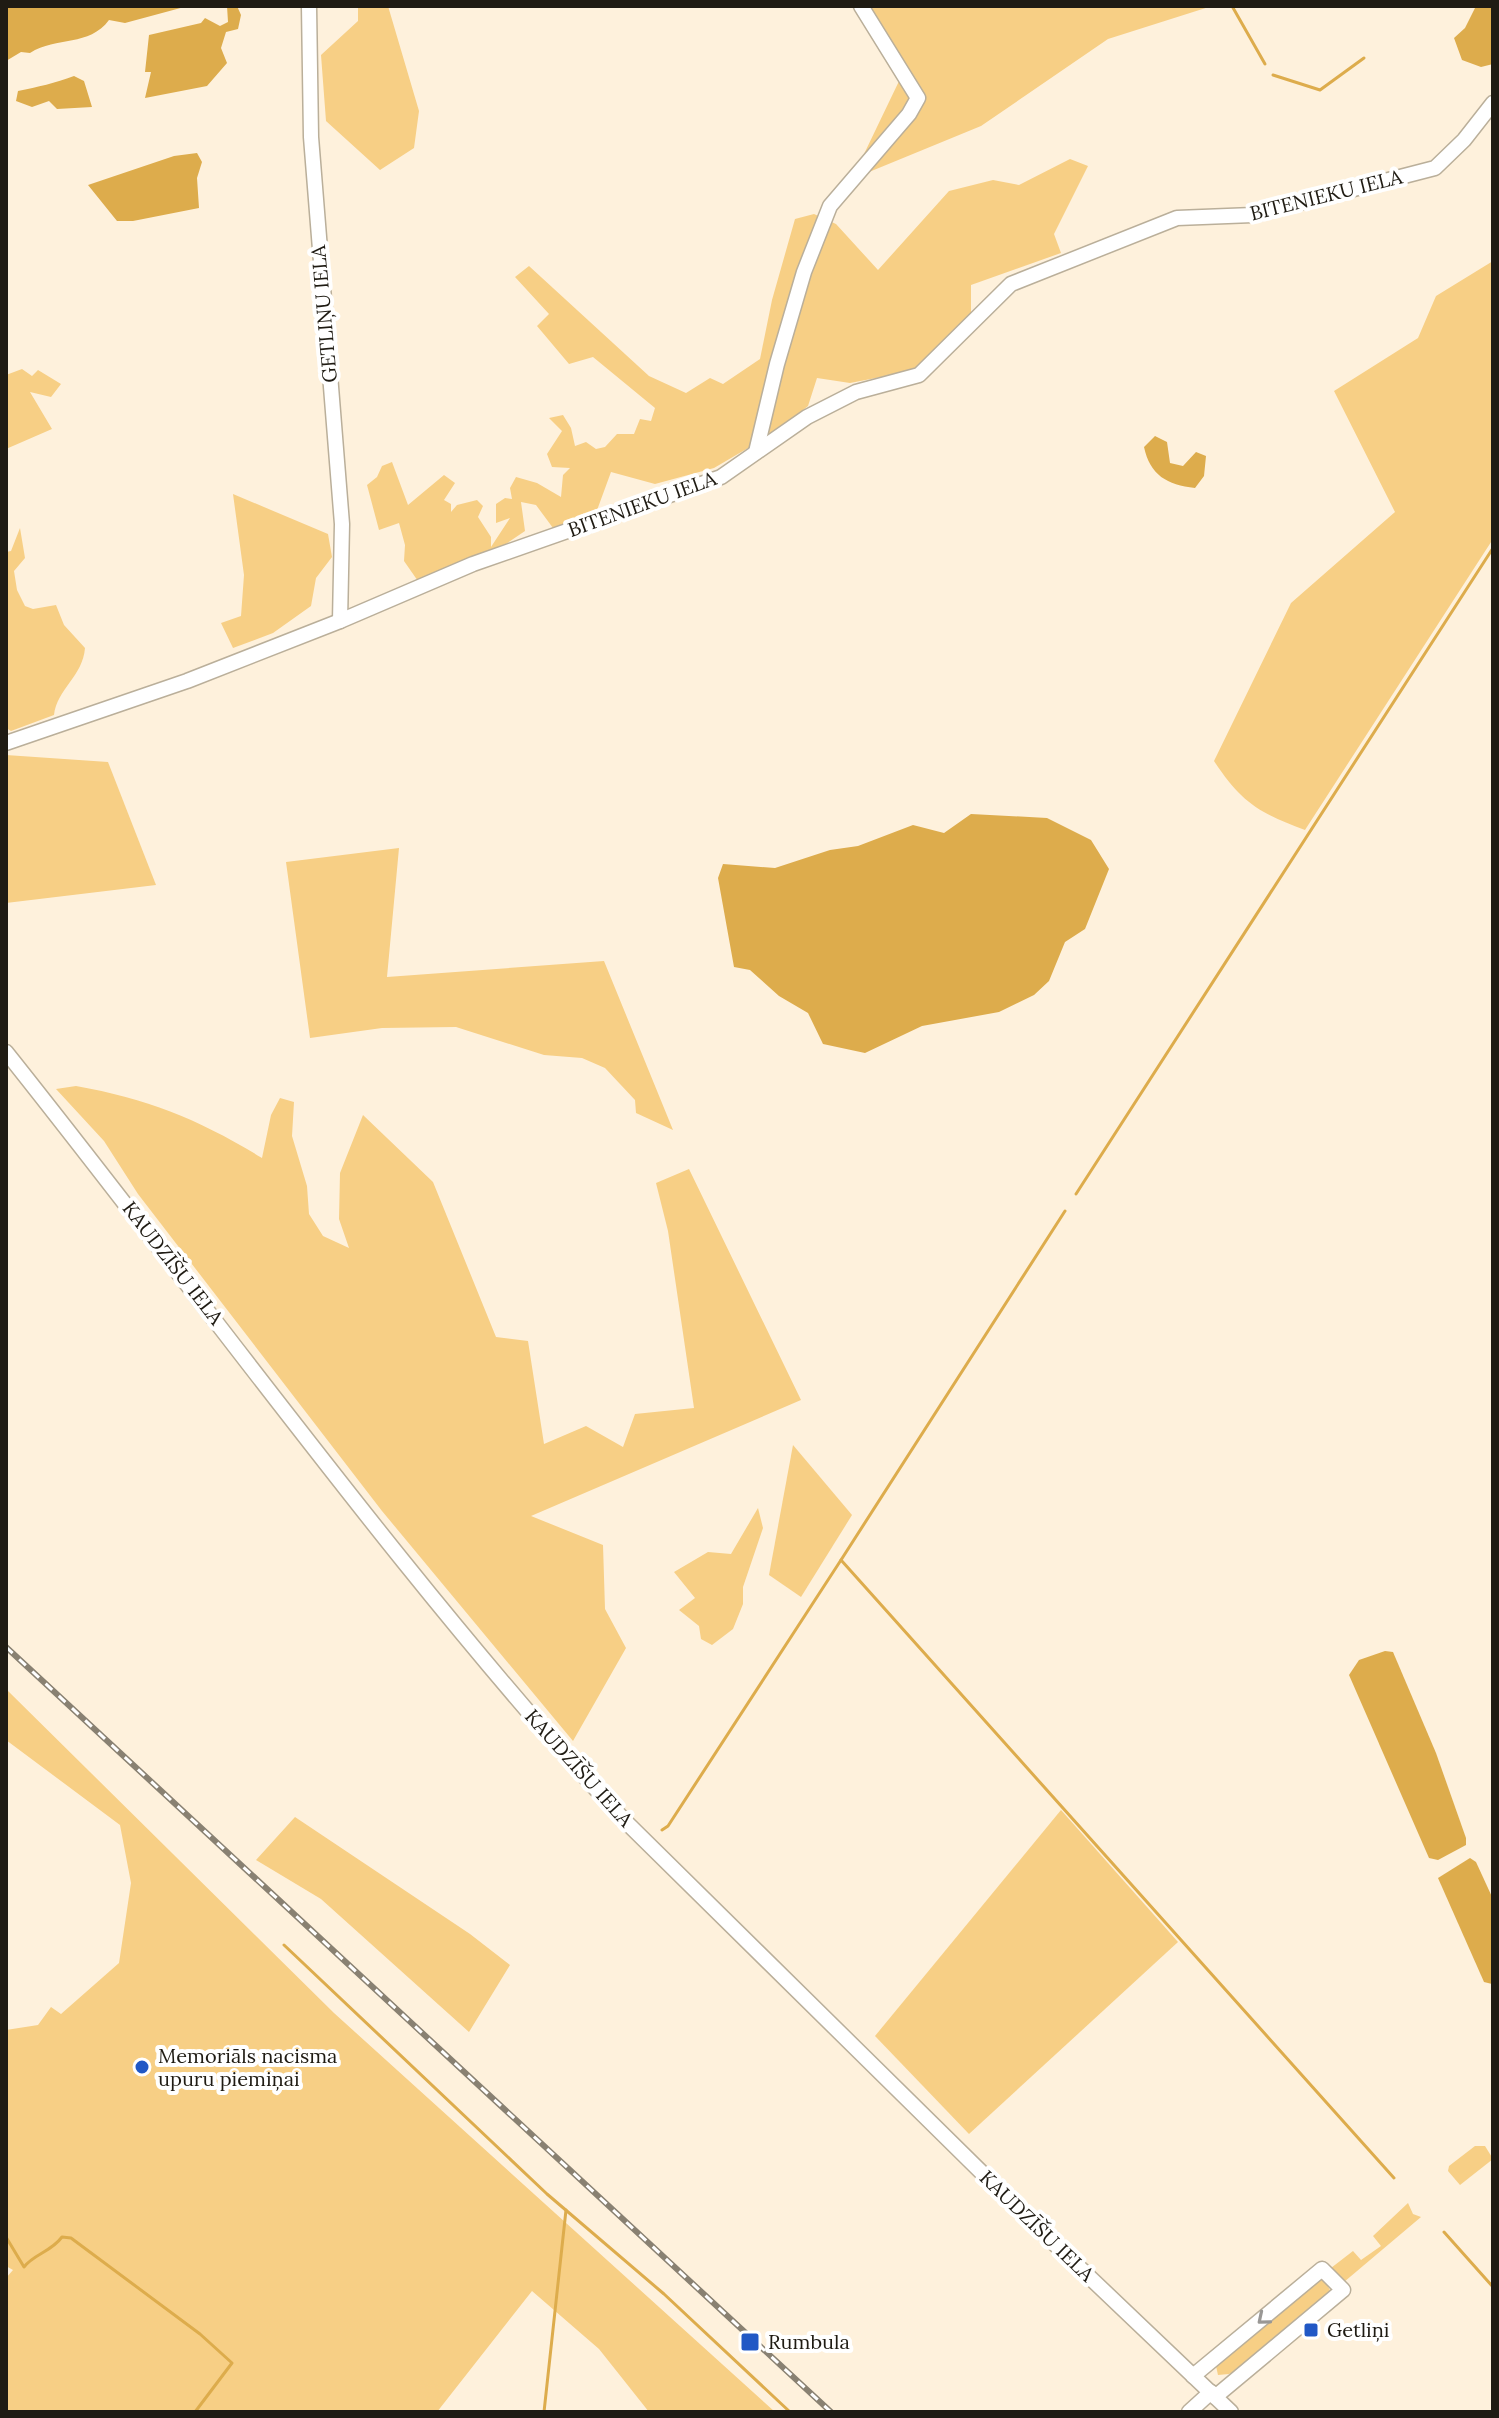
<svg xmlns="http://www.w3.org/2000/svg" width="1499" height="2418" viewBox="0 0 1499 2418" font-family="Lora,serif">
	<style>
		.green { fill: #f7cf85 }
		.water { fill: #ddac4c }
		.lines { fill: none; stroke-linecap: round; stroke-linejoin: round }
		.stream { stroke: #ddac4c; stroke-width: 3 }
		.minor-casing { stroke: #baaf9a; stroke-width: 17 }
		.minor { stroke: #fff; stroke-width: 14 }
		.rail-casing { stroke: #898172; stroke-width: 6 }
		.rail { stroke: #fff; stroke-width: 3; stroke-dasharray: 9; stroke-linecap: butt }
		.oneway { stroke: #9a9895 }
		.poi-dot { fill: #2158c5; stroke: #fff; stroke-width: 3 }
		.labels { text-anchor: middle; stroke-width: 8; stroke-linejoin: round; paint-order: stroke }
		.street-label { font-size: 20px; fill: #1f1b13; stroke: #fff }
		.poi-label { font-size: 20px; fill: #1f1b13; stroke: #fff; text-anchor: start }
	</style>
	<rect width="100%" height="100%" fill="#fef1dc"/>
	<!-- green -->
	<g class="green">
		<path d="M358,6H388L419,111L414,148L380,170L326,121L321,55L358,21Z"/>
		<path d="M867,6H1212L1108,39L981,126L852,179L901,77Z"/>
		<path d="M1070,159L1088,166L1054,234L1061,253L971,285V313L917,370L850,383L817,378L808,406L777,431L714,468L655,484L611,472L596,513L553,528L536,505L521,502L525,531L488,556L420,584L404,561L405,545L399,523L379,530L367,485L377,477L382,466L392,462L408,505L444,475L455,483L444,500L451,504V512L457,505L477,500L483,506L478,517L491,537V547L510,518L496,523V504L505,498L512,499L510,488L516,477L537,483L561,497L563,475L570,468L552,467L547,454L562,431L549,418L563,415L571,428L575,446L586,442L596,449L605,447L617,434H634L640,419L651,421L655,408L593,357L569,364L537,326L549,314L515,277L529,266L649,376L686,393L710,378L723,384L760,359L772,300L795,219L814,214L836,224L878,270L949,191L993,180L1019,185Z"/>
		<path d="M1493,261V539L1305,830C1259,813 1241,802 1214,761L1291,603L1395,512L1334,391L1418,338L1436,296Z"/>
		<path d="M22,369L32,376L38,370L61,384L51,397L30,392L52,429L6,449V375Z"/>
		<path d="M233,494L328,534L332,557L316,578L311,606L273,633L233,648L221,623L241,616L244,575Z"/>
		<path d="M20,528L25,558L14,571L17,590L25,606L33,609L56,605L64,625L85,648C83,676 57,689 54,715L11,731L6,728V552L11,551Z"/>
		<path d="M6,755L108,762L156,885L6,903Z"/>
		<path d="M399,848L387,977L604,961L673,1130L636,1113L635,1100L605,1068L582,1058L544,1055L456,1027L382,1028L310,1038L286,862Z"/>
		<path d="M76,1086C149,1099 200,1120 262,1158L271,1115L280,1098L294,1102L292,1136L307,1186L309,1214L323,1236L349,1248L339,1219L340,1173L363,1115L433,1182L496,1337L528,1341L544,1444L586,1426L623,1447L635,1414L694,1408L668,1231L656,1183L689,1169L801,1400L531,1516L603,1545L605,1609L626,1648L573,1741L382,1511L138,1194L104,1141L56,1089Z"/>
		<path d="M793,1445L852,1515L801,1597L769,1575Z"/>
		<path d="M758,1508L763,1528L743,1587V1604L733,1629L712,1645L701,1639L699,1626L679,1610L695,1598L674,1572L708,1552L731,1554Z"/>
		<path d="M6,1689L334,2013L775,2412H649L599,2349L532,2291L437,2412H6V2278L13,2270L6,2266V2030L38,2025L51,2007L61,2014L119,1963L131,1883L120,1825L6,1740Z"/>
		<path d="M1061,1810L1178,1942L969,2134L875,2036Z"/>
		<path d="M295,1817L470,1934L510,1965L469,2032L321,1899L256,1860Z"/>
		<path d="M1475,2146H1485L1493,2159L1460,2185L1448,2171L1449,2166Z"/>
		<path d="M1408,2203L1413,2214L1421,2217L1344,2282L1331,2268L1353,2251L1361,2260L1381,2246L1373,2236Z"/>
		<path d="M1324,2279L1331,2292L1243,2366L1229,2374L1218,2375L1216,2366L1227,2354L1316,2280Z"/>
	</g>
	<!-- water -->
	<g class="water">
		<path d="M6,6H188L125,23L109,20C89,47 57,36 30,53L21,52L6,61Z"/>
		<path d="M227,6H237L241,15L238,29L226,32L221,48L227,63L207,86L145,98L151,72H145L149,35L201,23L205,18L220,26L228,22Z"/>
		<path d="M1476,6H1493V64L1481,67L1462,60L1454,38L1465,28Z"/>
		<path d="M74,76L84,81L92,107L57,109L49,101L32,107L16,101L18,91C38,87 55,83 74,76Z"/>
		<path d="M197,153L202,162L197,178L199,208L133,221H117L88,185L174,156Z"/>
		<path d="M1155,436L1167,442L1170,463L1183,466L1196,452L1206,456L1204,476L1195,488C1167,485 1150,475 1144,447Z"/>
		<path d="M971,814L1047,818L1091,840L1109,869L1085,929L1065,942L1049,981L1034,995L999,1012L922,1026L865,1053L823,1044L808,1013L779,996L750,970L734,967L718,878L723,864L775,868L830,850L858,846L913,825L944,833Z"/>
		<path d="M1385,1651L1393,1652L1436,1753L1466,1838V1845L1438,1860L1429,1858L1349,1675L1359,1660Z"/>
		<path d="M1470,1858L1476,1862L1493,1899L1492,1984L1484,1982L1438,1878Z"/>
	</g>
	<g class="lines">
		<!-- stream -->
		<g class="stream">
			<path d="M1232,6L1265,64"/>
			<path d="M1273,75L1320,90L1364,58"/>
			<path d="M1076,1194L1493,548"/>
			<path d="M1065,1211L841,1560L1394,2178"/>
			<path d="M662,1830L668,1826L841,1560"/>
			<path d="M284,1945L547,2194L664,2294L790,2412"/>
			<path d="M1444,2232L1493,2287"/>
			<path d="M6,2237L24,2267C34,2254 51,2252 62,2237L71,2238L200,2334L232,2363L195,2412"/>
			<path d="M544,2412L566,2210"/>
		</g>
		<!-- minor casing -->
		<g class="minor-casing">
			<g id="minor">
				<path d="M309,6L311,137L342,524L340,621"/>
				<path d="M756,452L777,364L804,272L830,206L909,114L918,98L861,6"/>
				<path d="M6,743L187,681L340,621L473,564L721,477L807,417L856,392L919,375L1011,284L1177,218L1253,215L1435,168L1464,140L1493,103"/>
				<path d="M6,1052C211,1309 402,1578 624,1820L1039,2229L1231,2412"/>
				<path d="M1193,2376L1322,2269L1343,2290L1215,2397"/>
				<path d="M1189,2412L1211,2392"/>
			</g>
		</g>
		<!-- minor -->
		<use href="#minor" class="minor"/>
		<!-- rail casing -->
		<g class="rail-casing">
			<path id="rail" d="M6,1647L831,2412"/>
		</g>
		<!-- rail -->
		<use href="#rail" class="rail"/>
	</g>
	<!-- one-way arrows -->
	<defs><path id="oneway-chevron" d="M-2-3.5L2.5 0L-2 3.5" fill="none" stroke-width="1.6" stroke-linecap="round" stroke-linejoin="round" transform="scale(2)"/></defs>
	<use class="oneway" href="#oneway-chevron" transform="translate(1263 2319) rotate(140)"/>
	<!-- markers -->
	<g class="poi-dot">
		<circle cx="142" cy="2067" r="8"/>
		<rect x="1303" y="2322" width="16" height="16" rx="4"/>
		<rect x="740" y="2332" width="20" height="20" rx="4"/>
	</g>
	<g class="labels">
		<!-- street labels -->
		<g class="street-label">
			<text transform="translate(1326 195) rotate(-14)" y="7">BITENIEKU IELA</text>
			<text transform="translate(324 314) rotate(-95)" y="7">GETLIŅU IELA</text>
			<text transform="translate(642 504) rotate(-20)" y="7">BITENIEKU IELA</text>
			<text transform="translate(173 1263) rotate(52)" y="7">KAUDZĪŠU IELA</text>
			<text transform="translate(579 1768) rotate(48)" y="7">KAUDZĪŠU IELA</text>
			<text transform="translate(1037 2226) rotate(44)" y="7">KAUDZĪŠU IELA</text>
		</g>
		<!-- poi labels -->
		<g class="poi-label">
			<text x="158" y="2063">Memoriāls nacisma<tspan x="158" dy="23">upuru piemiņai</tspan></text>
			<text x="1327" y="2337">Getliņi</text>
			<text x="768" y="2349">Rumbula</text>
		</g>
	</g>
	<!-- border -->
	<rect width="1499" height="2418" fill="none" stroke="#1f1b13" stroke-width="16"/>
</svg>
